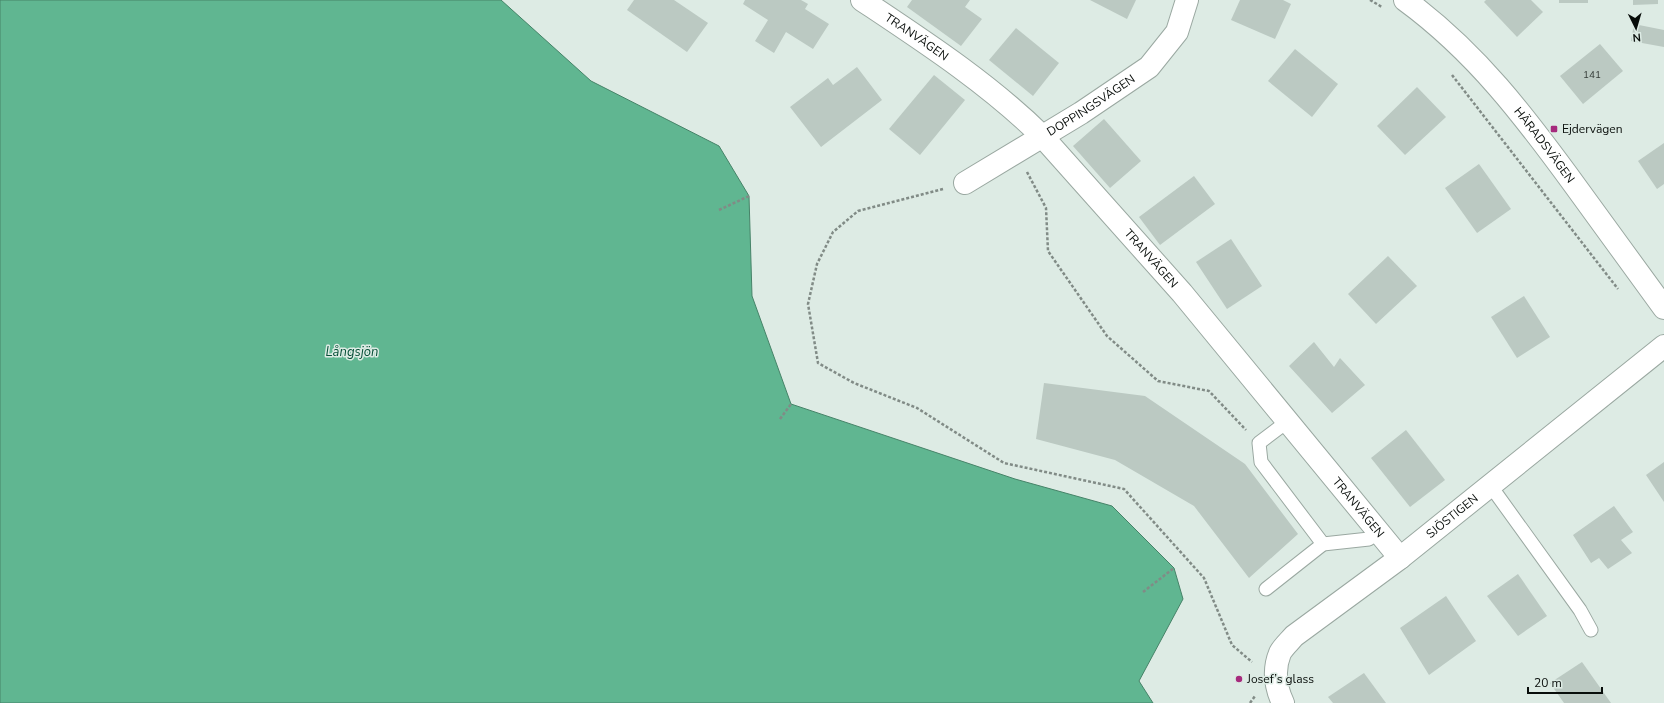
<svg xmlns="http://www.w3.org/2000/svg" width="1664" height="703" viewBox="0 0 1664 703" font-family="'Nunito Sans',sans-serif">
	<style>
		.water { fill: #60b691; stroke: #468368 }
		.building { fill: #bbc9c2 }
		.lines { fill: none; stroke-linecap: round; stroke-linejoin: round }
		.service-casing { stroke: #9aa8a1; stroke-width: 15 }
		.minor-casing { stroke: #9aa8a1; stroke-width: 24 }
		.tertiary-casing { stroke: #9aa8a1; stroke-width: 24 }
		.path { stroke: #818b86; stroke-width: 2.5; stroke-dasharray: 3 2; stroke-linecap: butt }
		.service { stroke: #fff; stroke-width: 13 }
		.minor { stroke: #fff; stroke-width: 22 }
		.tertiary { stroke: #fff; stroke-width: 22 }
		.poi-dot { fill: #a62a7d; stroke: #ddebe4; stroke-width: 1.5 }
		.labels { text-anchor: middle; stroke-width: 3; stroke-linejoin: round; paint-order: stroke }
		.number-label { font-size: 10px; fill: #353c38 }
		.street-label { font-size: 12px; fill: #080d0a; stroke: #ddebe4 }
		.poi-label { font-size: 12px; fill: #080d0a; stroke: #ddebe4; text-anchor: start }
		.water-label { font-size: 13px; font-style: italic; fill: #085139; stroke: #ddebe4 }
	</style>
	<rect width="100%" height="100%" fill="#ddebe4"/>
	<!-- water -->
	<path class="water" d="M0,0H501L591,81L719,146L749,196L752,296L791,404L1015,479L1112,506L1174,568L1183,599L1139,681L1153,703H0Z"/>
	<!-- building -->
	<g class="building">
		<path d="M634,0H674L708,23L687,52L627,10Z"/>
		<path d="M745,0H801L808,4L805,9L829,24L813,49L786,32L774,53L755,41L768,20L743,4Z"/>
		<path d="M912,0H970L965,7L982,19L961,46L907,7Z"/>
		<path d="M1090,0H1136L1127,19Z"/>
		<path d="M1240,0H1283L1291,4L1275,39L1231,20Z"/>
		<path d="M1486,0H1531L1543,12L1517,37L1484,2Z"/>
		<rect x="1559" y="0" width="29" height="3"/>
		<path d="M1633,0H1658V4L1633,5Z"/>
		<path d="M1634,24L1664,30V47L1631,41Z"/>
		<path d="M1016,28L1059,63L1033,96L989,60Z"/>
		<path d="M1600,44L1623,71L1583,104L1560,76Z"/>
		<path d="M1295,49L1338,84L1312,117L1268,81Z"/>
		<path d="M857,67L882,100L821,147L790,107L828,78L833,85Z"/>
		<path d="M934,75L965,100L920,155L889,129Z"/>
		<path d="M1417,87L1446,117L1405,155L1377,126Z"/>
		<path d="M1104,119L1141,161L1110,188L1073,146Z"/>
		<path d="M1664,143V184L1657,189L1638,161Z"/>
		<path d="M1479,164L1511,209L1477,233L1445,188Z"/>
		<path d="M1194,176L1215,204L1160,245L1139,217Z"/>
		<path d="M1231,239L1262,286L1227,309L1196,262Z"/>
		<path d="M1388,256L1417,286L1376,324L1348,294Z"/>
		<path d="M1524,296L1550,337L1517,358L1491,317Z"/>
		<path d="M1314,342L1334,367L1340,358L1365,385L1332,413L1289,366Z"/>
		<path d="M1044,383L1145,396L1245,464L1298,534L1249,578L1194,506L1115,460L1036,439Z"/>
		<path d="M1406,430L1445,480L1410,507L1371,458Z"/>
		<path d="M1664,462V502L1646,475Z"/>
		<path d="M1614,506L1633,532L1621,540L1632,553L1608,569L1599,558L1591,563L1573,535Z"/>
		<path d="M1518,574L1547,616L1518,636L1487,596Z"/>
		<path d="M1446,596L1476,641L1429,675L1400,628Z"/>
		<path d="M1582,662L1611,703H1564L1550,683Z"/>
		<path d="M1364,673L1386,703H1333L1328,697Z"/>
	</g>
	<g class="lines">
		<!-- service casing -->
		<g class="service-casing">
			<g id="service">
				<path d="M1490,485L1580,610L1591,630"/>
				<path d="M1323,544L1369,539L1378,531"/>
				<path d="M1266,589L1323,544L1261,462L1259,443L1288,421"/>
			</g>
		</g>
		<!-- minor casing -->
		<g class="minor-casing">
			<g id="minor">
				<path id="s1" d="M862,0C925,42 988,83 1042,136L1182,293L1400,558"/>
				<path id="s2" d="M965,183L1081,113L1149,67L1177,32L1187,0"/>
				<path id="s3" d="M1283,703C1276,688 1273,670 1280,653C1283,647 1290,641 1294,636L1400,558L1664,346"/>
			</g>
		</g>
		<!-- tertiary casing -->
		<g class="tertiary-casing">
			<g id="tertiary">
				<path id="s4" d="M1405,0C1476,52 1525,117 1576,187C1605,227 1635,268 1664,308"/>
			</g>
		</g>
		<!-- path -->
		<g class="path">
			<path d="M1370,0L1382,7"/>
			<path d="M1452,75L1618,289"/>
			<path d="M1027,172L1046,208L1048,251L1107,336L1158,381L1209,391L1246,430"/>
			<path d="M943,189L858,211L833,232L817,264L808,304L818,363L854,383L917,408L1004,463L1124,489L1204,578L1232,645L1252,662"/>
			<path d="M719,210L749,196"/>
			<path d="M780,419L791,404"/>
			<path d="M1143,592L1174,568"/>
			<path d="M1250,703L1255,696"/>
		</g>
		<!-- service -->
		<use href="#service" class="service"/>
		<!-- minor -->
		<use href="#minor" class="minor"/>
		<!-- tertiary -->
		<use href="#tertiary" class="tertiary"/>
	</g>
	<!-- markers -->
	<g class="poi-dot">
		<rect x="1550" y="125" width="8" height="8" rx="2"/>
		<circle cx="1239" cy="679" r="4"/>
	</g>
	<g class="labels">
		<!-- number labels -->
		<g class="number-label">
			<text x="1592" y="78">141</text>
		</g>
		<!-- street labels -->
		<g class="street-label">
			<text dy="4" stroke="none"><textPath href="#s1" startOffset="66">TRANVÄGEN</textPath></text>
			<text dy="4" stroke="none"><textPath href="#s2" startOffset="148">DOPPINGSVÄGEN</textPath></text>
			<text dy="4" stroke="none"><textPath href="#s4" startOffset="202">HÄRADSVÄGEN</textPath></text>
			<text dy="4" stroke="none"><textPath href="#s1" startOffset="390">TRANVÄGEN</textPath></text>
			<text dy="4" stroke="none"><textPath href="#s1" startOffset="714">TRANVÄGEN</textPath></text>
			<text dy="4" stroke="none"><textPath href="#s3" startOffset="272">SJÖSTIGEN</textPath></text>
		</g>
		<!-- poi labels -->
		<g class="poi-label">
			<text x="1562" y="133">Ejdervägen</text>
			<text x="1247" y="683">Josef’s glass</text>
		</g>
		<!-- water labels -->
		<g class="water-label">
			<text x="352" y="356">Långsjön</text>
		</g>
	</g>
	<!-- north arrow -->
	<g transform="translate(1636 28) rotate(175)" stroke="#ddebe4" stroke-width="3" paint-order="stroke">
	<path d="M0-3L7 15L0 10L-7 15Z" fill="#080d0a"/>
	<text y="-6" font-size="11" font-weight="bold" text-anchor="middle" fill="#080d0a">N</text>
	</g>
	<!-- scale -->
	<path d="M1528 687v6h74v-6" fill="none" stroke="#080d0a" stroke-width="2"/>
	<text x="1534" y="687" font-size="12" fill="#080d0a" stroke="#ddebe4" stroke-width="3" paint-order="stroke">20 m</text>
</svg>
